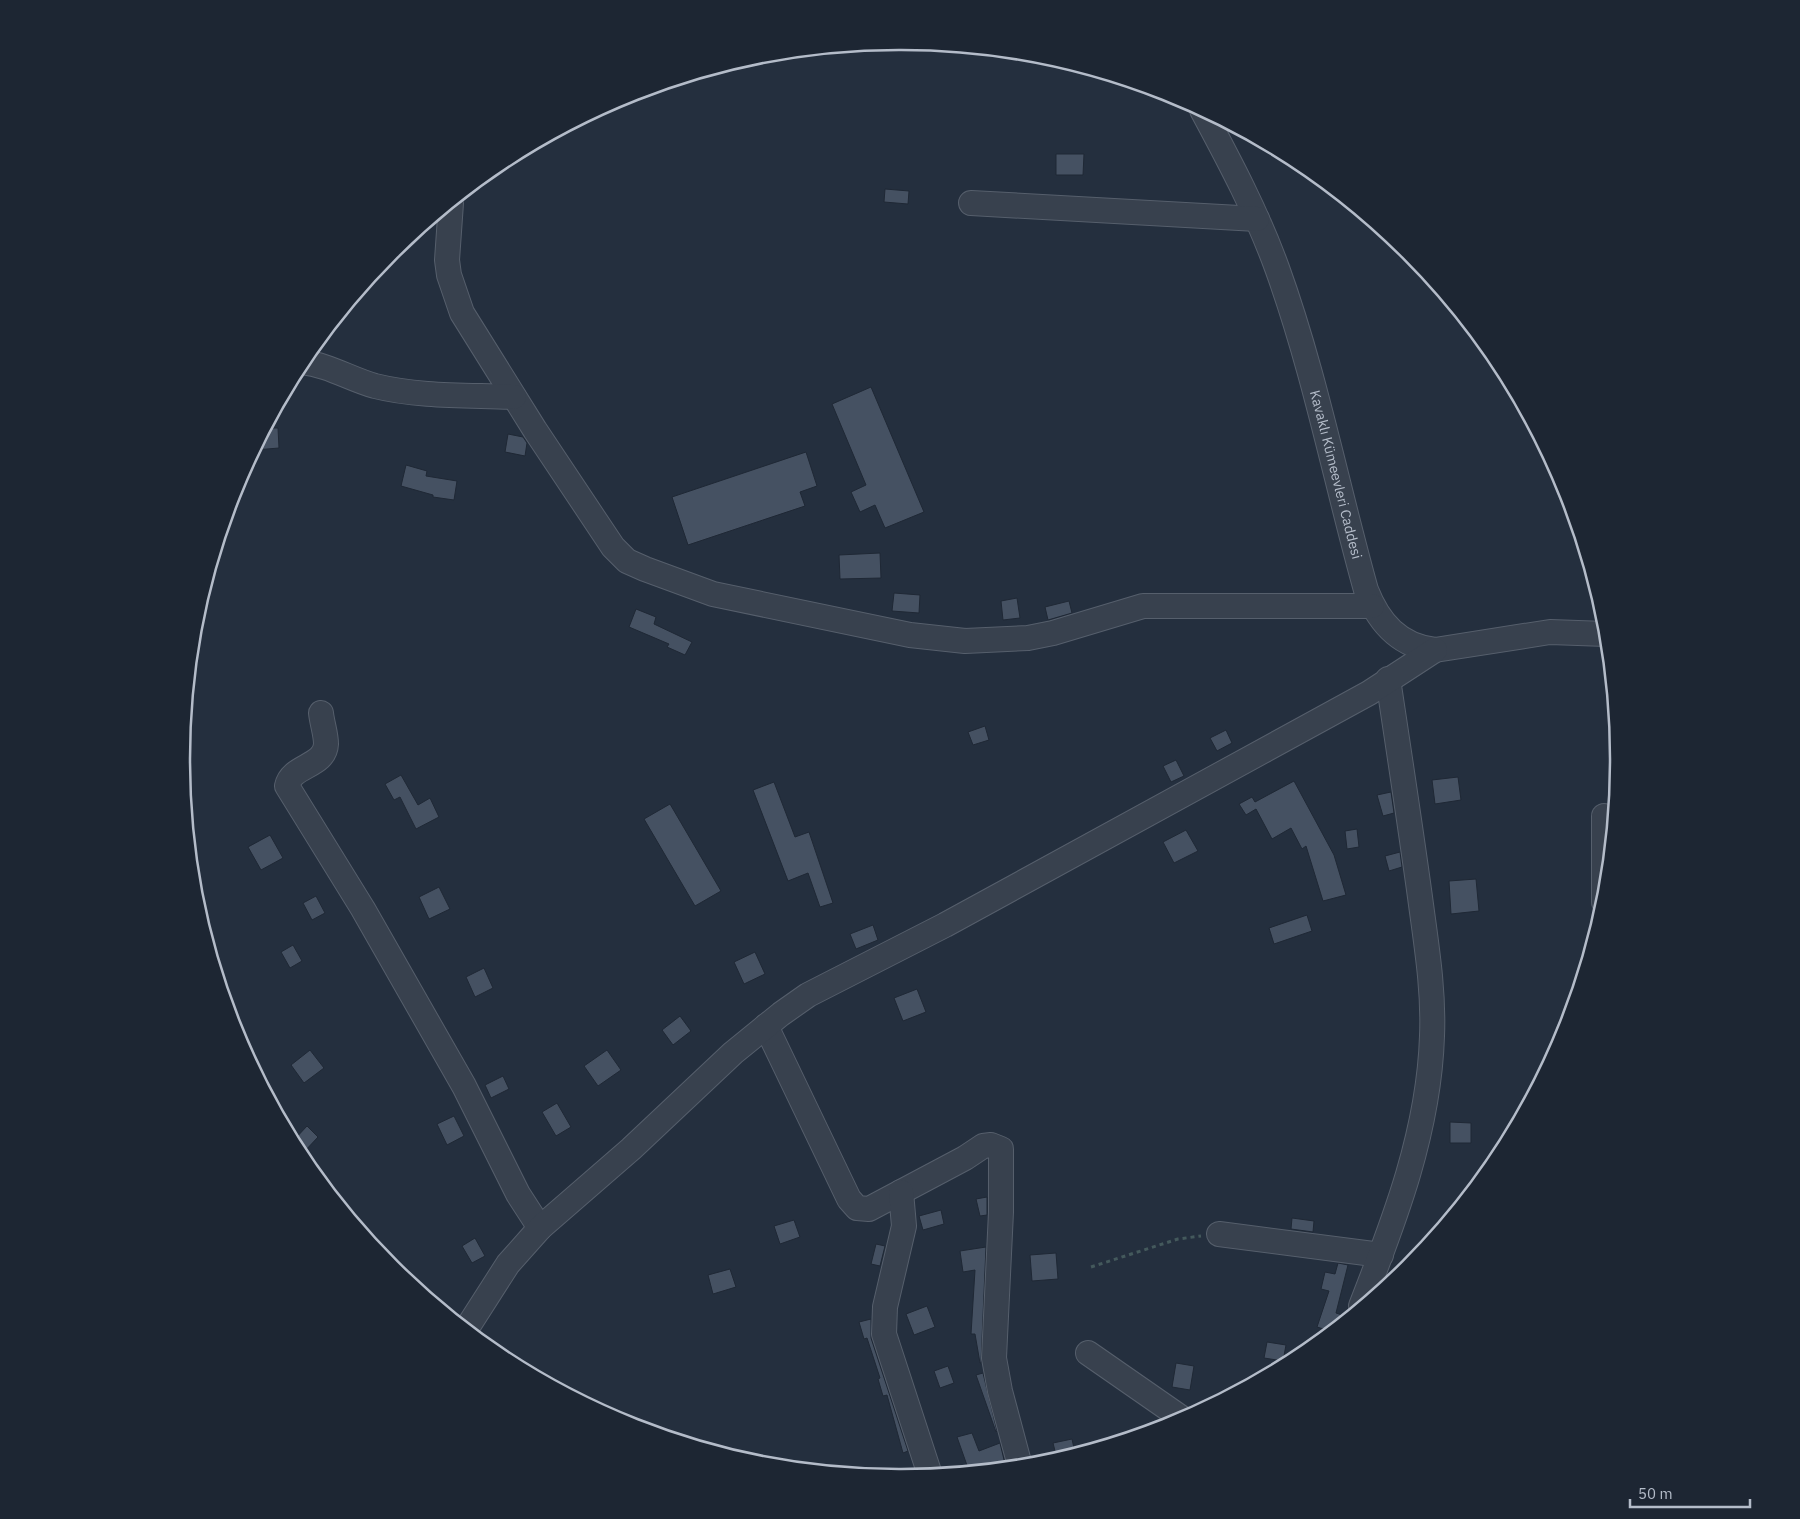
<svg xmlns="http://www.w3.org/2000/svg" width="1800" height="1519" viewBox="0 0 1800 1519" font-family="'IBM Plex Sans',sans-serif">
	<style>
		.building { fill: #455162; stroke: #1f2835 }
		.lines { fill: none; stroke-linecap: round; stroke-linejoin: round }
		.minor-casing { stroke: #565f6c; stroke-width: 26 }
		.path { stroke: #44595c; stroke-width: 3; stroke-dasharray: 4 4; stroke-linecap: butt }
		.minor { stroke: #38414e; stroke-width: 24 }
		.labels { text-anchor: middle; stroke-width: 4; stroke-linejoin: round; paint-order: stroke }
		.street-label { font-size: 14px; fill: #b4bcc9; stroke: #1d2633 }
		.rim { fill: none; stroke: #b4bcc9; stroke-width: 2.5 }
	</style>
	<rect width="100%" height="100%" fill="#242f3e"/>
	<!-- building -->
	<g class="building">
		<path d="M1056,154H1084L1083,175H1056Z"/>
		<path d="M885,189L909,191L908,204L884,202Z"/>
		<path d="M871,387L924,512L885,528L875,505L860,512L851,492L866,485L832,404Z"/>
		<path d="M266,428H278L279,448L255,450Z"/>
		<path d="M508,434L523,437L527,443L525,456L505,452Z"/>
		<path d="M806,452L817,486L800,492L805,506L688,545L672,497Z"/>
		<path d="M406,465L427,471L426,476L457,481L454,500L433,497V495L401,486Z"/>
		<path d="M880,553L881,578L840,579L839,555Z"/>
		<path d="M894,593L920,595L919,613L892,611Z"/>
		<path d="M1017,598L1020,618L1003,620L1001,601Z"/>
		<path d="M1069,601L1072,613L1048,620L1045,607Z"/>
		<path d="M636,609L656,617L654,624L692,642L685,655L667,647L669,644L629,627Z"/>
		<path d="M985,726L989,740L973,745L968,732Z"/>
		<path d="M1226,730L1232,743L1217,751L1210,738Z"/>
		<path d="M1176,760L1184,776L1171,782L1163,766Z"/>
		<path d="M401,775L418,805L430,798L439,817L416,829L400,797L394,800L385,784Z"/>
		<path d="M1458,777L1461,800L1435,804L1432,780Z"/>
		<path d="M1294,781L1334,855L1346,895L1323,901L1306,846L1302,849L1291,828L1272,839L1256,809L1246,815L1239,804L1252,797L1255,802Z"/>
		<path d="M774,782L795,837L809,832L833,903L820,907L808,873L788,881L753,790Z"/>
		<path d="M1391,792L1394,813L1383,816L1377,795Z"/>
		<path d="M670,804L721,891L695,906L644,819Z"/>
		<path d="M1357,829L1359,847L1347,849L1345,831Z"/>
		<path d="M1186,830L1198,851L1174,863L1163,842Z"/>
		<path d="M270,835L283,858L261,870L248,847Z"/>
		<path d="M1400,852L1402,867L1389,871L1385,856Z"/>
		<path d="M1476,879L1479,911L1451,914L1449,881Z"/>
		<path d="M439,887L450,909L429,919L419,897Z"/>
		<path d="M316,896L325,913L312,920L303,903Z"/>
		<path d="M1307,915L1312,931L1274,944L1269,928Z"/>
		<path d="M873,925L878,940L856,949L850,934Z"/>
		<path d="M293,945L302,961L290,968L281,952Z"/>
		<path d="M755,952L765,974L744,984L734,962Z"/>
		<path d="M484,968L493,988L475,997L466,977Z"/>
		<path d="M917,989L926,1012L903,1021L894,998Z"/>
		<path d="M680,1016L691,1031L673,1045L662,1030Z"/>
		<path d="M310,1050L324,1068L304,1083L291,1065Z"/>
		<path d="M607,1050L621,1070L598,1086L584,1066Z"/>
		<path d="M503,1076L509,1089L491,1098L485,1085Z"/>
		<path d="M557,1103L571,1127L556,1136L542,1112Z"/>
		<path d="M454,1116L464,1136L447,1145L437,1124Z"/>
		<path d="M1450,1122L1471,1123V1143H1450Z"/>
		<path d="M307,1126L318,1137L304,1152L293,1141Z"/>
		<path d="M987,1197V1215L980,1216L976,1199Z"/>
		<path d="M941,1210L944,1224L923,1230L919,1216Z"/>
		<path d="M1292,1218L1314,1221L1313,1232L1291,1229Z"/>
		<path d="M794,1220L800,1237L780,1244L774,1226Z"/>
		<path d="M475,1238L485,1256L472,1263L462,1246Z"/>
		<path d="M876,1244L885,1246L880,1266L871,1264Z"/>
		<path d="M986,1247L981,1363H980L975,1334H971L975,1270L963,1272L960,1251Z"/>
		<path d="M1056,1253L1058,1279L1032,1281L1030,1255Z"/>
		<path d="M1338,1263L1348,1265L1336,1313L1348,1317L1330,1331L1317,1327L1329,1291L1321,1289L1325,1272L1335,1274Z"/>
		<path d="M730,1269L736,1287L713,1294L708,1275Z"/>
		<path d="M927,1306L935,1327L914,1335L906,1314Z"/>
		<path d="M871,1319V1338L908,1451L903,1453L887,1395L883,1396L878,1379L880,1378L867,1338L864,1339L859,1322Z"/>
		<path d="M1267,1342L1286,1345L1283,1361L1264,1358Z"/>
		<path d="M1176,1363L1194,1366L1190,1390L1172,1387Z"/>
		<path d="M948,1366L954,1383L940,1388L934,1371Z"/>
		<path d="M983,1373L997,1431L996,1432L976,1375Z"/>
		<path d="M972,1433L979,1451L1000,1443L1005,1464L969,1471L957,1437Z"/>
		<path d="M1072,1439L1075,1453L1057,1459L1053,1443Z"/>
	</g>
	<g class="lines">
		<!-- minor casing -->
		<g class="minor-casing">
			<g id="minor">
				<path id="s1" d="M1202,110C1230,162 1257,213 1277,268C1315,373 1336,483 1366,590C1379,623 1399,646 1435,650L1550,632L1606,634"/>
				<path d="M451,203L447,260L449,275L462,313L535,430L613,547L627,561L645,569L713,594L910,635L965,641L1028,638L1053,633L1143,606H1372"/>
				<path d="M971,203L1257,219"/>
				<path d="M302,362C329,365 350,379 375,386C419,397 469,395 514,397"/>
				<path d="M321,713C322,723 326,734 326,744C325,767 291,765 287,786L363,909L464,1086L518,1194L540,1228"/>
				<path d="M1604,902V816"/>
				<path d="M766,1026L849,1199L857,1208L869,1209L965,1158L983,1146L991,1145L1001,1149V1212L994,1358L1000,1391L1020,1466"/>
				<path d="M901,1192L904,1226L885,1307L884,1334L930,1475"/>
				<path d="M1219,1234L1381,1255"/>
				<path d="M1361,1306C1395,1219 1429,1131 1432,1036C1434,989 1426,943 1420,897C1410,824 1399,752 1388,679"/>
				<path d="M467,1328L508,1264L540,1228L631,1149L733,1053L781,1014L808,995L945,925L1369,693L1435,650"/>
				<path d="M1088,1353L1183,1419"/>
			</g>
		</g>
		<!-- path -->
		<path class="path" d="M1091,1267L1178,1239L1201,1236"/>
		<!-- minor -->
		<use href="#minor" class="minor"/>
	</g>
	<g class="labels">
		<!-- street labels -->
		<g class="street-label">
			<text dy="5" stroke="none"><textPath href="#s1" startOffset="390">Kavaklı Kümeevleri Caddesi</textPath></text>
		</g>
	</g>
	<!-- crop -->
	<path d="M0 0H1800V1519H0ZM899 50H901A709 709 0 0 1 1610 759V760A709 709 0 0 1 901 1469H899A709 709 0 0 1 190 760V759A709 709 0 0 1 899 50Z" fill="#1d2633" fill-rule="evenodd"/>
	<path class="rim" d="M899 50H901A709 709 0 0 1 1610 759V760A709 709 0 0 1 901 1469H899A709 709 0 0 1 190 760V759A709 709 0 0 1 899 50Z"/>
	<!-- scale -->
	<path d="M1630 1499v8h120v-8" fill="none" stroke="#b4bcc9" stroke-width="2.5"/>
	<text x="1638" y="1499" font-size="15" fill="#b4bcc9" stroke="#1d2633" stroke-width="4" paint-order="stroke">50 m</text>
</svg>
